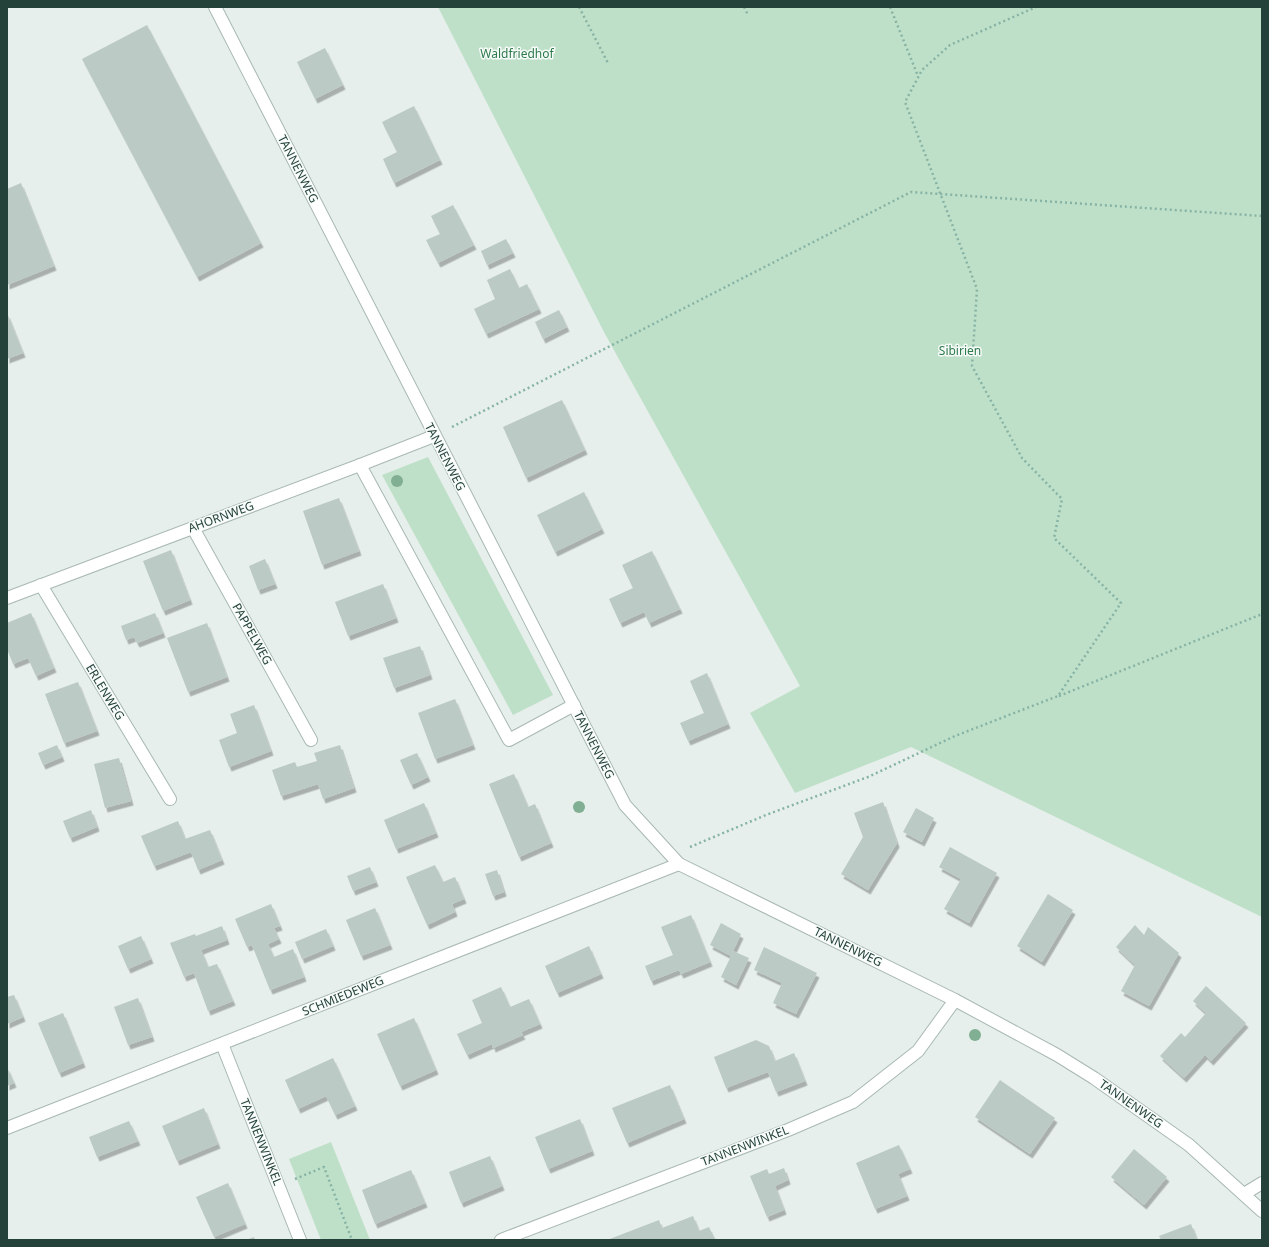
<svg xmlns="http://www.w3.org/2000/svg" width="1269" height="1247" viewBox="0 0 1269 1247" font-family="'Noto Sans',sans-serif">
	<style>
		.green { fill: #bfe0c8 }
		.building { fill: #bbcac4; filter: url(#shadow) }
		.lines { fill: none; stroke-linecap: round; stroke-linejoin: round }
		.service-casing { stroke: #a8b8b2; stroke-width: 14 }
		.minor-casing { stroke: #a8b8b2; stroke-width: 14 }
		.path { stroke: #86b3a5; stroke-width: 2.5; stroke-dasharray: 2 3; stroke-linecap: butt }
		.service { stroke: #fff; stroke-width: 12 }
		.minor { stroke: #fff; stroke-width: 12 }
		.tree { fill: #80af93 }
		.labels { text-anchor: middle; stroke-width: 3; stroke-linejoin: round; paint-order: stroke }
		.park-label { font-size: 12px; fill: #2d7a4b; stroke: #f7fbf9 }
		.street-label { font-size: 12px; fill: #24423a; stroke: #f7fbf9 }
	</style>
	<defs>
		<filter id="shadow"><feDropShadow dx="2.5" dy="4.5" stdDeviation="0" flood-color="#0004"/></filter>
	</defs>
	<rect width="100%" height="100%" fill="#e6efeb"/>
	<!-- green -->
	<g class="green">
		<path d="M438,7H1262V917L911,747L795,793L750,713L800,686L605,334Z"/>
		<path d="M428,457L553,695L513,715L382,475Z"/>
		<path d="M331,1142L370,1240H321L289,1159Z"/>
	</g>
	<!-- building -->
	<g class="building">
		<path d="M147,25L261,243L197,277L82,59Z"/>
		<path d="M325,48L343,85L315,99L297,62Z"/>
		<path d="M414,106L440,160L394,183L383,159L397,152L382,122Z"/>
		<path d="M21,183L54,266L7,285V189Z"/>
		<path d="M453,205L474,245L438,263L426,240L440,234L431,216Z"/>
		<path d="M506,239L513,253L487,265L481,251Z"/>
		<path d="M510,269L519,288L527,284L539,309L486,334L474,309L495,299L487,280Z"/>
		<path d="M559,310L567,327L543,339L535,322Z"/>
		<path d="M7,313L23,353L7,359Z"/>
		<path d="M562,400L585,450L526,478L503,427Z"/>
		<path d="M584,492L602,529L555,552L537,515Z"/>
		<path d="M339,498L359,551L322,565L303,511Z"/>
		<path d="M171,550L190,600L163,611L143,561Z"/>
		<path d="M652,551L680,609L649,623L644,612L620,623L609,599L633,588L622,565Z"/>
		<path d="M265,559L275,584L258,590L249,566Z"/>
		<path d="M383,584L396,618L348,636L335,602Z"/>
		<path d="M31,613L54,668L36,676L28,658L13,664L7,649V623Z"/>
		<path d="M155,613L163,633L137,643L134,637L126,640L121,626Z"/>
		<path d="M207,623L227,677L188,692L167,638Z"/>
		<path d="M420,646L430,675L394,688L383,658Z"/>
		<path d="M707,673L728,724L688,741L680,723L704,713L690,681Z"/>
		<path d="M78,682L97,731L64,743L45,694Z"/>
		<path d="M455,699L473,745L435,759L418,713Z"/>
		<path d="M254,705L271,751L229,767L219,740L237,733L230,714Z"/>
		<path d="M57,745L62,757L43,765L38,753Z"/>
		<path d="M340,745L354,788L323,799L318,784L281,796L272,770L295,762L297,767L317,761L314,753Z"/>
		<path d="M417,753L428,777L411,785L400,760Z"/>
		<path d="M119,758L131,801L105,808L94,764Z"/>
		<path d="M514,774L528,807L535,804L551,843L519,857L489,784Z"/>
		<path d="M883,802L897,843L868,890L841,874L863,837L854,813Z"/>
		<path d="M424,803L436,833L396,849L384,820Z"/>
		<path d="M916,808L934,818L922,842L903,832Z"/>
		<path d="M91,810L97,827L70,838L63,821Z"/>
		<path d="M178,821L185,839L210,830L222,860L198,870L191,852L154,866L141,836Z"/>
		<path d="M950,847L997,873L969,923L944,909L961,879L939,867Z"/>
		<path d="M435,865L443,882L455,877L464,899L452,904L455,912L427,925L406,877Z"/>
		<path d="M370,867L376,882L353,891L347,876Z"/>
		<path d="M497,870L504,892L493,896L485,874Z"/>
		<path d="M1048,894L1073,910L1042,962L1017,946Z"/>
		<path d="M271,904L280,926L274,928L279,939L268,944L274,957L293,949L304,977L270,990L252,945L247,947L235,919Z"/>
		<path d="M375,908L390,945L361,956L346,920Z"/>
		<path d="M691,915L710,962L681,974L679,970L651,981L645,966L673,955L661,927Z"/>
		<path d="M721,923L741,934L733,951L749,958L736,985L721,977L731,956L710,945Z"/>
		<path d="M1135,925L1144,935L1148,927L1179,953L1149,1006L1121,991L1135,965L1116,947Z"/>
		<path d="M222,926L227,940L201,950L208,967L217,964L233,1001L208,1011L194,973L184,977L170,943L195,934L196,936Z"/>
		<path d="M326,929L333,946L302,959L295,942Z"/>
		<path d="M141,936L151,959L128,969L118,946Z"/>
		<path d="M589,946L601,974L557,993L545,966Z"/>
		<path d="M764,947L817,973L796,1014L773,1003L782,983L754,970Z"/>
		<path d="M1206,986L1246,1023L1211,1061L1205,1055L1184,1078L1160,1056L1181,1033L1185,1037L1206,1013L1193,1001Z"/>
		<path d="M501,987L510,1007L529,999L540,1024L521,1032L523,1035L493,1048L492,1044L467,1055L457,1034L482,1023L472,1000Z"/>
		<path d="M14,995L23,1017L7,1024V997Z"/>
		<path d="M138,998L152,1037L128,1045L114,1007Z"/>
		<path d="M63,1013L83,1063L59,1073L38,1023Z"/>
		<path d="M414,1018L436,1070L400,1086L377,1034Z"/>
		<path d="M756,1040L769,1046L775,1061L794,1053L805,1081L776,1092L768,1072L726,1088L714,1057Z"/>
		<path d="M333,1058L355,1106L335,1115L326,1096L298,1109L285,1080Z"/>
		<path d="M7,1067L14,1083L7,1086Z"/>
		<path d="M1000,1080L1055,1118L1030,1154L975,1117Z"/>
		<path d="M670,1085L684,1119L627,1143L612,1108Z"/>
		<path d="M204,1108L218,1144L177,1161L162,1126Z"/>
		<path d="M580,1119L592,1151L548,1169L535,1137Z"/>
		<path d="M129,1121L138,1141L97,1157L89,1137Z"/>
		<path d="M899,1145L910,1169L898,1174L907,1196L875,1209L856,1163Z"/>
		<path d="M1134,1149L1167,1177L1144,1205L1111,1177Z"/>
		<path d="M490,1156L502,1186L461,1203L449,1172Z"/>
		<path d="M784,1168L788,1180L775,1186L784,1210L767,1217L750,1176L767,1169L769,1174Z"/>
		<path d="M411,1170L425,1203L375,1224L362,1190Z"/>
		<path d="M228,1183L245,1224L214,1237L196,1197Z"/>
		<path d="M693,1216L699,1231L709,1227L715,1240H607L659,1220L662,1228Z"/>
		<path d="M1191,1224L1197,1240H1161L1159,1236Z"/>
		<path d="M254,1237L255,1240H246Z"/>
	</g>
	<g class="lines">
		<!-- service casing -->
		<g class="service-casing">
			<path id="service" d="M360,465L509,740L574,705"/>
		</g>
		<!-- minor casing -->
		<g class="minor-casing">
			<g id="minor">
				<path d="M215,7L625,805L679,864L955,1000L1057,1055L1094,1078L1189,1145L1262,1211"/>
				<path d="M193,528L311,740"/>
				<path d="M41,585L170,799"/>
				<path d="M7,598L360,465L434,436"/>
				<path d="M222,1044L300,1240"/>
				<path d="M7,1128L679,864"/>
				<path d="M1244,1194L1262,1183"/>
				<path d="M501,1240L788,1130L853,1102L918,1051L955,1000"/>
			</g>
		</g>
		<!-- path -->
		<g class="path">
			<path d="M579,7L608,63"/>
			<path d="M744,7L748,15"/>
			<path d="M890,7L918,76"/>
			<path d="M452,427L911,192L1262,216"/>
			<path d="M1059,696L1262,614"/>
			<path d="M690,847L766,815L868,777L955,736L1058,696L1121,603L1054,538L1062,499L1022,458L972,366L977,289L905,102L922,70L950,45L1036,7"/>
			<path d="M295,1179L324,1167L352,1240"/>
		</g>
		<!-- service -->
		<use href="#service" class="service"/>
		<!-- minor -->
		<use href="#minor" class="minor"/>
	</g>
	<!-- trees -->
	<g class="tree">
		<circle cx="397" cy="481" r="6"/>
		<circle cx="579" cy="807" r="6"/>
		<circle cx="975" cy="1035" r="6"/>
	</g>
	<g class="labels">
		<!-- park labels -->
		<g class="park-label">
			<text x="517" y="58">Waldfriedhof</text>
			<text x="960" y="355">Sibirien</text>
		</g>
		<!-- street labels -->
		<g class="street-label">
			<text transform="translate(298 169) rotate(63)" y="4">TANNENWEG</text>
			<text transform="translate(445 457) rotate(63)" y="4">TANNENWEG</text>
			<text transform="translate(221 517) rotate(-20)" y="4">AHORNWEG</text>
			<text transform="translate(252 634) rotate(61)" y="4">PAPPELWEG</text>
			<text transform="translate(105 692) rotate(59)" y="4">ERLENWEG</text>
			<text transform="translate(594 745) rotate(63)" y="4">TANNENWEG</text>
			<text transform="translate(848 947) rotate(26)" y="4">TANNENWEG</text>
			<text transform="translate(343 996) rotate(-22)" y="4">SCHMIEDEWEG</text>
			<text transform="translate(1131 1104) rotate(35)" y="4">TANNENWEG</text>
			<text transform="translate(261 1142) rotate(68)" y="4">TANNENWINKEL</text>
			<text transform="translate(745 1146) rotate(-21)" y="4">TANNENWINKEL</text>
		</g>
	</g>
	<!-- border -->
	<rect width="1269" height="1247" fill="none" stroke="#24423a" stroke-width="16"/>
</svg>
